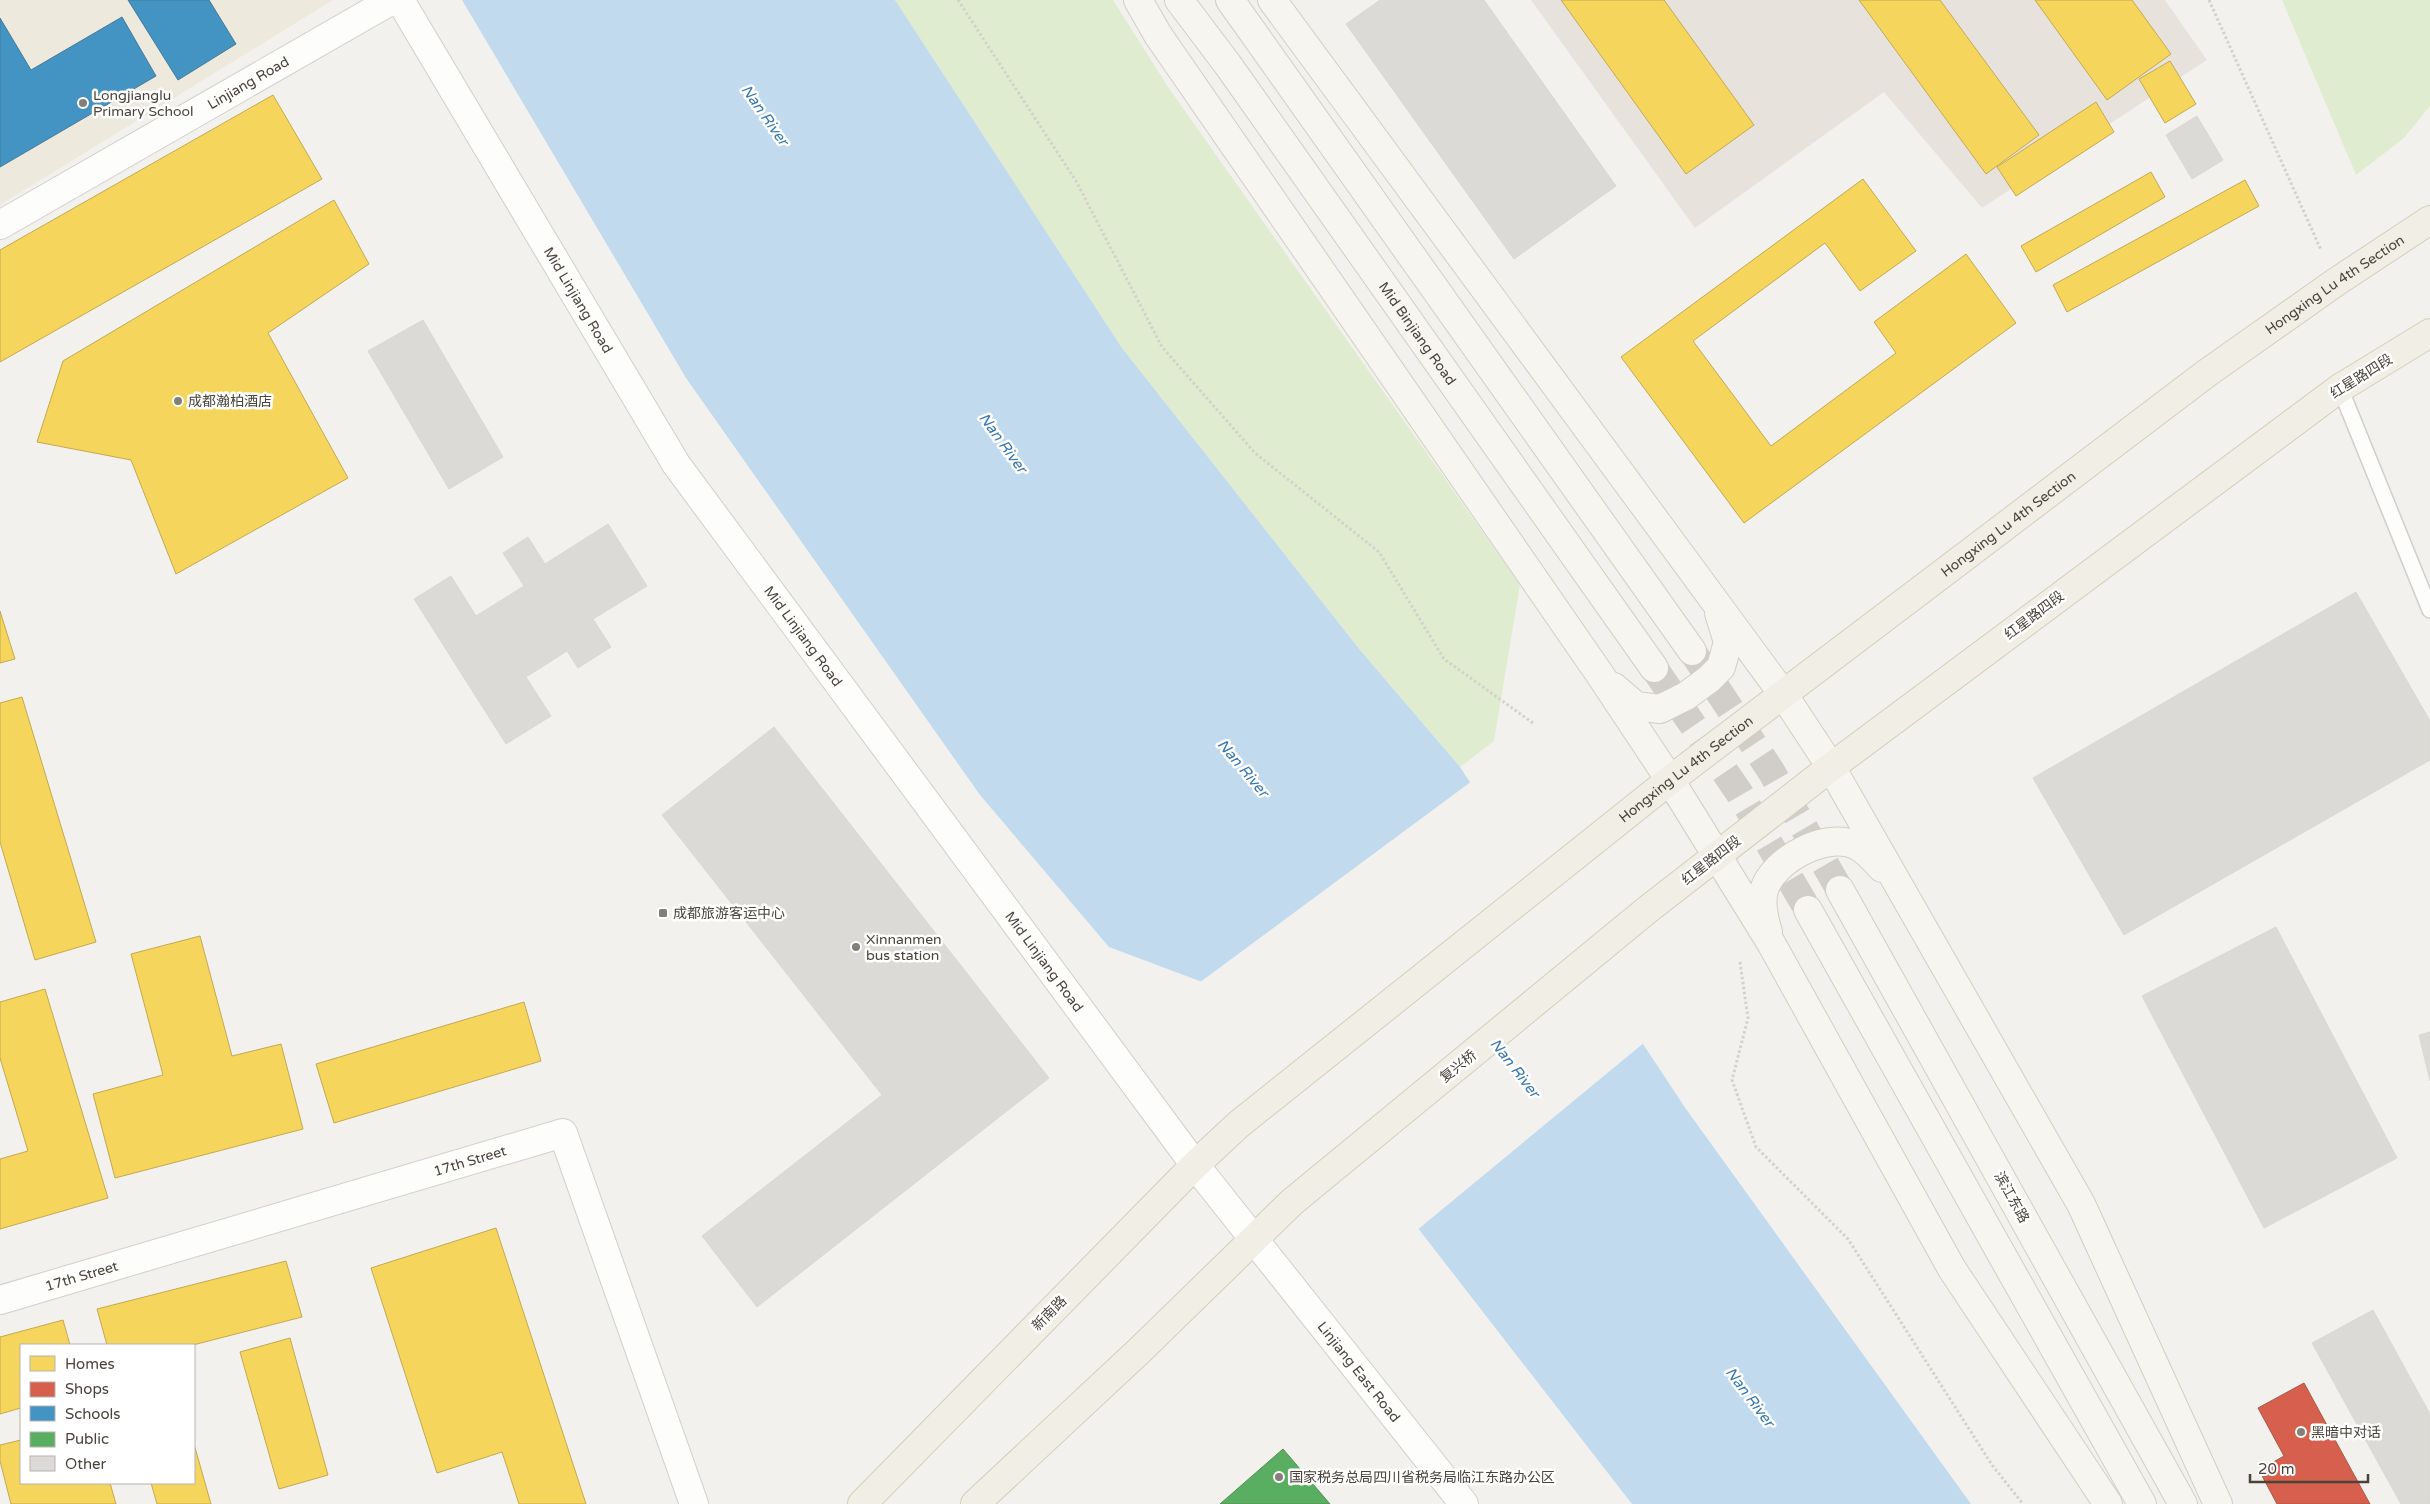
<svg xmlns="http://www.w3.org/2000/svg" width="2430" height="1504" viewBox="0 0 2430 1504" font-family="'Varela Round','Noto Sans SC',sans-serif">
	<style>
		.residential { fill: #e7e3dc }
		.education { fill: #ede9dd }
		.green { fill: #dfeccf }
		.water { fill: #c1daee }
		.pier { fill: #f3f1ed }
		.homes { fill: #f6d55c; stroke: #c2a952 }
		.shops { fill: #d6604d; stroke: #ac5747 }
		.schools { fill: #4393c3; stroke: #457b9a }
		.public { fill: #5aae61; stroke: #558e55 }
		.building { fill: #dcdad6; stroke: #dbd8d3 }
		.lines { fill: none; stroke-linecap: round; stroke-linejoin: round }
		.secondary-tunnel { stroke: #d1cec9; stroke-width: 28; stroke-dasharray: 28 14; stroke-linecap: butt }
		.service-casing { stroke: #d1cfcb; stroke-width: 18 }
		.minor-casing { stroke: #d1cfcb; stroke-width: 30 }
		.secondary-casing { stroke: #d2cec4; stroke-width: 30 }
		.primary-casing { stroke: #d4cdbc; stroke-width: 30 }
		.path { stroke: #d3d1cb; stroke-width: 3; stroke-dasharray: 2.5 2.5; stroke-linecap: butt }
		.service { stroke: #fdfdfc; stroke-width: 15 }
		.minor { stroke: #fdfdfc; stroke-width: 28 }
		.secondary { stroke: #f7f5f0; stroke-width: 28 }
		.primary { stroke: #f1eee6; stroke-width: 28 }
		.poi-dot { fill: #848078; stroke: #fff; stroke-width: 2 }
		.labels { text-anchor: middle; stroke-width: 5; stroke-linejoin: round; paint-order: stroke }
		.street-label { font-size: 14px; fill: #494339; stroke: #fff }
		.poi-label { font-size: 14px; fill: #494339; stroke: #fff; text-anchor: start }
		.water-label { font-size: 15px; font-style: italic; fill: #3678b2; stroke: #fff }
	</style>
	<rect width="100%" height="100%" fill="#f3f1ed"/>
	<!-- residential -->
	<path class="residential" d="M1531,0H2165L2207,60L1982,208L1884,92L1695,228Z"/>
	<!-- education -->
	<path class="education" d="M0,0H333L0,205Z"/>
	<!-- green -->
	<g class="green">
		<path d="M895,0H1113L1168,87L1520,585L1494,741L1460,767L1360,650L1122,348Z"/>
		<path d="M2282,0H2430V106L2404,138L2356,175Z"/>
	</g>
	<!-- water -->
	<path class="water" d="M462,0H895L1122,348L1360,650L1460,767L1686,1109L1971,1504H1632L1237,995L1109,947L980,795L686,378Z"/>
	<!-- pier -->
	<path class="pier" d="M1472,781L1645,1042L1416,1231L1236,997L1199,983Z"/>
	<!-- homes -->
	<g class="homes">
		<path d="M1561,0H1664L1754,125L1686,174Z"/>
		<path d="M1859,0H1940L2039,135L1986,174Z"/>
		<path d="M2035,0H2132L2171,54L2107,100Z"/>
		<path d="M2170,61L2196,104L2165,123L2139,79Z"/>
		<path d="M273,95L322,179L0,362V250Z"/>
		<path d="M2096,102L2114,132L2016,196L1997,167Z"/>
		<path d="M2151,172L2165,197L2036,272L2021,246Z"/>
		<path d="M1863,179L1916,251L1860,291L1825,243L1693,341L1771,446L1896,353L1874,322L1966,254L2016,323L1744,523L1621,357Z"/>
		<path d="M2245,180L2259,206L2067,312L2053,285Z"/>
		<path d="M334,200L369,264L268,333L348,478L176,574L131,460L37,442L63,361Z"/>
		<path d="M0,611L15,659L0,663Z"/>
		<path d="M22,697L96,942L35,960L0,842V703Z"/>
		<path d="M200,936L232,1056L281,1044L303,1129L115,1178L93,1094L163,1075L131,954Z"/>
		<path d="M45,989L108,1198L0,1229V1159L28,1151L0,1058V1002Z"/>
		<path d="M524,1002L541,1061L334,1123L316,1064Z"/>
		<path d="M496,1228L586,1504H519L502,1452L437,1473L371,1268Z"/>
		<path d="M286,1261L302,1317L193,1345H107L97,1309Z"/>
		<path d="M63,1320L70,1345H21V1408L0,1414V1337Z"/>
		<path d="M290,1338L328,1475L279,1489L240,1352Z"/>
		<path d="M21,1440V1483H110L116,1504H11L0,1461V1445Z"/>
		<path d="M194,1444L211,1504H157L151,1483H194Z"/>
	</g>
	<!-- shops -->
	<path class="shops" d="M2304,1383L2370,1504H2277L2259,1470L2284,1456L2258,1408Z"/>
	<!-- schools -->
	<g class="schools">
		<path d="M128,0H209L236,44L178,80Z"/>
		<path d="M122,17L156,76L0,167V18L31,70Z"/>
	</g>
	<!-- public -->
	<path class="public" d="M1283,1449L1330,1504H1220Z"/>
	<!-- building -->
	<g class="building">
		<path d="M1380,0H1484L1616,186L1514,259L1346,24Z"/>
		<path d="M2197,116L2223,160L2192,179L2166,135Z"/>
		<path d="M423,320L503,457L449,489L368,351Z"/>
		<path d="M608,524L647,586L593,619L611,647L578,668L567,651L526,677L551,716L506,744L414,599L451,576L476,616L524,586L503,553L528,537L545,564Z"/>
		<path d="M2356,592L2430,721V760L2124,935L2033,778Z"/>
		<path d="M774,727L1049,1078L757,1307L702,1236L882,1095L662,815Z"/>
		<path d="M2276,927L2397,1158L2264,1228L2142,996Z"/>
		<path d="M2430,1032V1081L2419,1035Z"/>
		<path d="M2373,1310L2430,1414V1504H2401L2312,1343Z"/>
	</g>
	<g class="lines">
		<!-- secondary-tunnel -->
		<g class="secondary-tunnel">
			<path d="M1692,651L1771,771L1840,890"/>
			<path d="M1654,668L1740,794L1808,910"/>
		</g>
		<!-- service casing -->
		<g class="service-casing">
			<path id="service" d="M2340,388L2430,610"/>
		</g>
		<!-- minor casing -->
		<g class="minor-casing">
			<g id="minor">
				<path id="s1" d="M400,0L676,464L1195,1165L1464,1504"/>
				<path id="s2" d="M0,225L392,0"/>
				<path id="s3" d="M0,1300L563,1133L694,1504"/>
			</g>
		</g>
		<!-- secondary casing -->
		<g class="secondary-casing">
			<g id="secondary">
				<path d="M1138,0L1158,35L1601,676L1670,780L1771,943L1952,1269L2108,1504"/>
				<path id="s4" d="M1179,0L1228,65L1654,668"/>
				<path d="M1230,0L1692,651"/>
				<path d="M1272,0L1783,694L1831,767L2081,1204L2218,1504"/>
				<path d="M1614,687L1636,706L1660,709L1686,696L1709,679L1721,667L1728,642L1719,613"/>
				<path d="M1840,890L2183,1504"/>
				<path d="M1808,910L2142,1504"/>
				<path d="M1768,932C1764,919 1760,904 1764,890C1773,859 1830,829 1859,847C1868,852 1875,861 1882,868"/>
			</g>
		</g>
		<!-- primary casing -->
		<g class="primary-casing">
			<g id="primary">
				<path id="s5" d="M862,1504L1195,1165L1239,1124L1670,780L2207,373L2336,282L2430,220"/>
				<path d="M975,1504L1139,1351L1292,1202L1647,910L1831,767L2340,388L2430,333"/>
			</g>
		</g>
		<!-- path -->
		<g class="path">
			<path d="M958,0L1076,181L1162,347L1255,453L1379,552L1444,659L1533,723"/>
			<path d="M2209,0L2321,250"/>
			<path d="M1740,962L1748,1018L1732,1080L1756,1147L1848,1239L1992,1465L2023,1504"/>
		</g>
		<!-- service -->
		<use href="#service" class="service"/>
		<!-- minor -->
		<use href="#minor" class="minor"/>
		<!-- secondary -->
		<use href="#secondary" class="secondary"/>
		<!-- primary -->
		<use href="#primary" class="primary"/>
	</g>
	<!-- markers -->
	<g class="poi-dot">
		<circle cx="83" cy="103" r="5"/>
		<circle cx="178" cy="401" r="5"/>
		<rect x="658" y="908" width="10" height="10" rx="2.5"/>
		<circle cx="856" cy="947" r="5"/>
		<circle cx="2301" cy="1432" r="5"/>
		<circle cx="1279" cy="1477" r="5"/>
	</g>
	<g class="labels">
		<!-- street labels -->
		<g class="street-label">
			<text dy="5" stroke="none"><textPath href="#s2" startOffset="286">Linjiang Road</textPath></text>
			<text dy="5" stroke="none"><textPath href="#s5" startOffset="1916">Hongxing Lu 4th Section</textPath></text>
			<text dy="5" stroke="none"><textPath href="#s1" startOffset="349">Mid Linjiang Road</textPath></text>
			<text dy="5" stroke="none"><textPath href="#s4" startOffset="410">Mid Binjiang Road</textPath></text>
			<text transform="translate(2361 376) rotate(-32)" y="5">红星路四段</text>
			<text dy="5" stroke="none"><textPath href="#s5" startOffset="1511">Hongxing Lu 4th Section</textPath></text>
			<text transform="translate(2034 615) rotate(-37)" y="5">红星路四段</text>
			<text dy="5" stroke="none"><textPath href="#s1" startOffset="754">Mid Linjiang Road</textPath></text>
			<text dy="5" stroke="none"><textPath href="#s5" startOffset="1106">Hongxing Lu 4th Section</textPath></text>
			<text transform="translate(1711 860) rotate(-38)" y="5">红星路四段</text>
			<text dy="5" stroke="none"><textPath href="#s1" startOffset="1159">Mid Linjiang Road</textPath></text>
			<text transform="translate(1458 1066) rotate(-39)" y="5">复兴桥</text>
			<text dy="5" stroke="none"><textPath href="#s3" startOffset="490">17th Street</textPath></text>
			<text transform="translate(2012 1197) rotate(61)" y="5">滨江东路</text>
			<text dy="5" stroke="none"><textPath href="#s3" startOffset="85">17th Street</textPath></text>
			<text transform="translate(1049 1313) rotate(-45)" y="5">新南路</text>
			<text dy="5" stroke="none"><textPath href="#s1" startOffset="1676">Linjiang East Road</textPath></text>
		</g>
		<!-- poi labels -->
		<g class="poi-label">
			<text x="93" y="100">Longjianglu<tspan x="93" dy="16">Primary School</tspan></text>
			<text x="188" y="406">成都瀚柏酒店</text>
			<text x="673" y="918">成都旅游客运中心</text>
			<text x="866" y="944">Xinnanmen<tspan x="866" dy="16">bus station</tspan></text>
			<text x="2311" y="1437">黑暗中对话</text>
			<text x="1289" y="1482">国家税务总局四川省税务局临江东路办公区</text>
		</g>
		<!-- water labels -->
		<g class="water-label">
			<text transform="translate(765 115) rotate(55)" y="5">Nan River</text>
			<text transform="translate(1003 443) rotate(54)" y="5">Nan River</text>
			<text transform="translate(1243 768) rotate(50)" y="5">Nan River</text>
			<text transform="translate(1515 1068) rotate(52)" y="5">Nan River</text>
			<text transform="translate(1750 1397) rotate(53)" y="5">Nan River</text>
		</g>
	</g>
	<!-- legend -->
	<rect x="20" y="1344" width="175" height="140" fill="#ffffff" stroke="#b6b4b0"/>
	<rect x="30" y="1356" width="25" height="15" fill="#f6d55c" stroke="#b6b4b0"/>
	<text x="65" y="1369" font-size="15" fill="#494339">Homes</text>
	<rect x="30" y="1382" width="25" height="15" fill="#d6604d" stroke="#b6b4b0"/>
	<text x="65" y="1394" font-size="15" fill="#494339">Shops</text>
	<rect x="30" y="1406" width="25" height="15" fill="#4393c3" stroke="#b6b4b0"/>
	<text x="65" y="1419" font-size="15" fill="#494339">Schools</text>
	<rect x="30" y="1432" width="25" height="15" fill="#5aae61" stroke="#b6b4b0"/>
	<text x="65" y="1444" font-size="15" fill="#494339">Public</text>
	<rect x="30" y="1456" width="25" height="15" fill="#dcdad6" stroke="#b6b4b0"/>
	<text x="65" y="1469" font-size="15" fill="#494339">Other</text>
	<!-- scale -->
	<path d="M2250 1474v8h118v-8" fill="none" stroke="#494339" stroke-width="2.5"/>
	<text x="2258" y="1474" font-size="15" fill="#494339" stroke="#ffffff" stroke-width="4" paint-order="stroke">20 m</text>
</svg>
